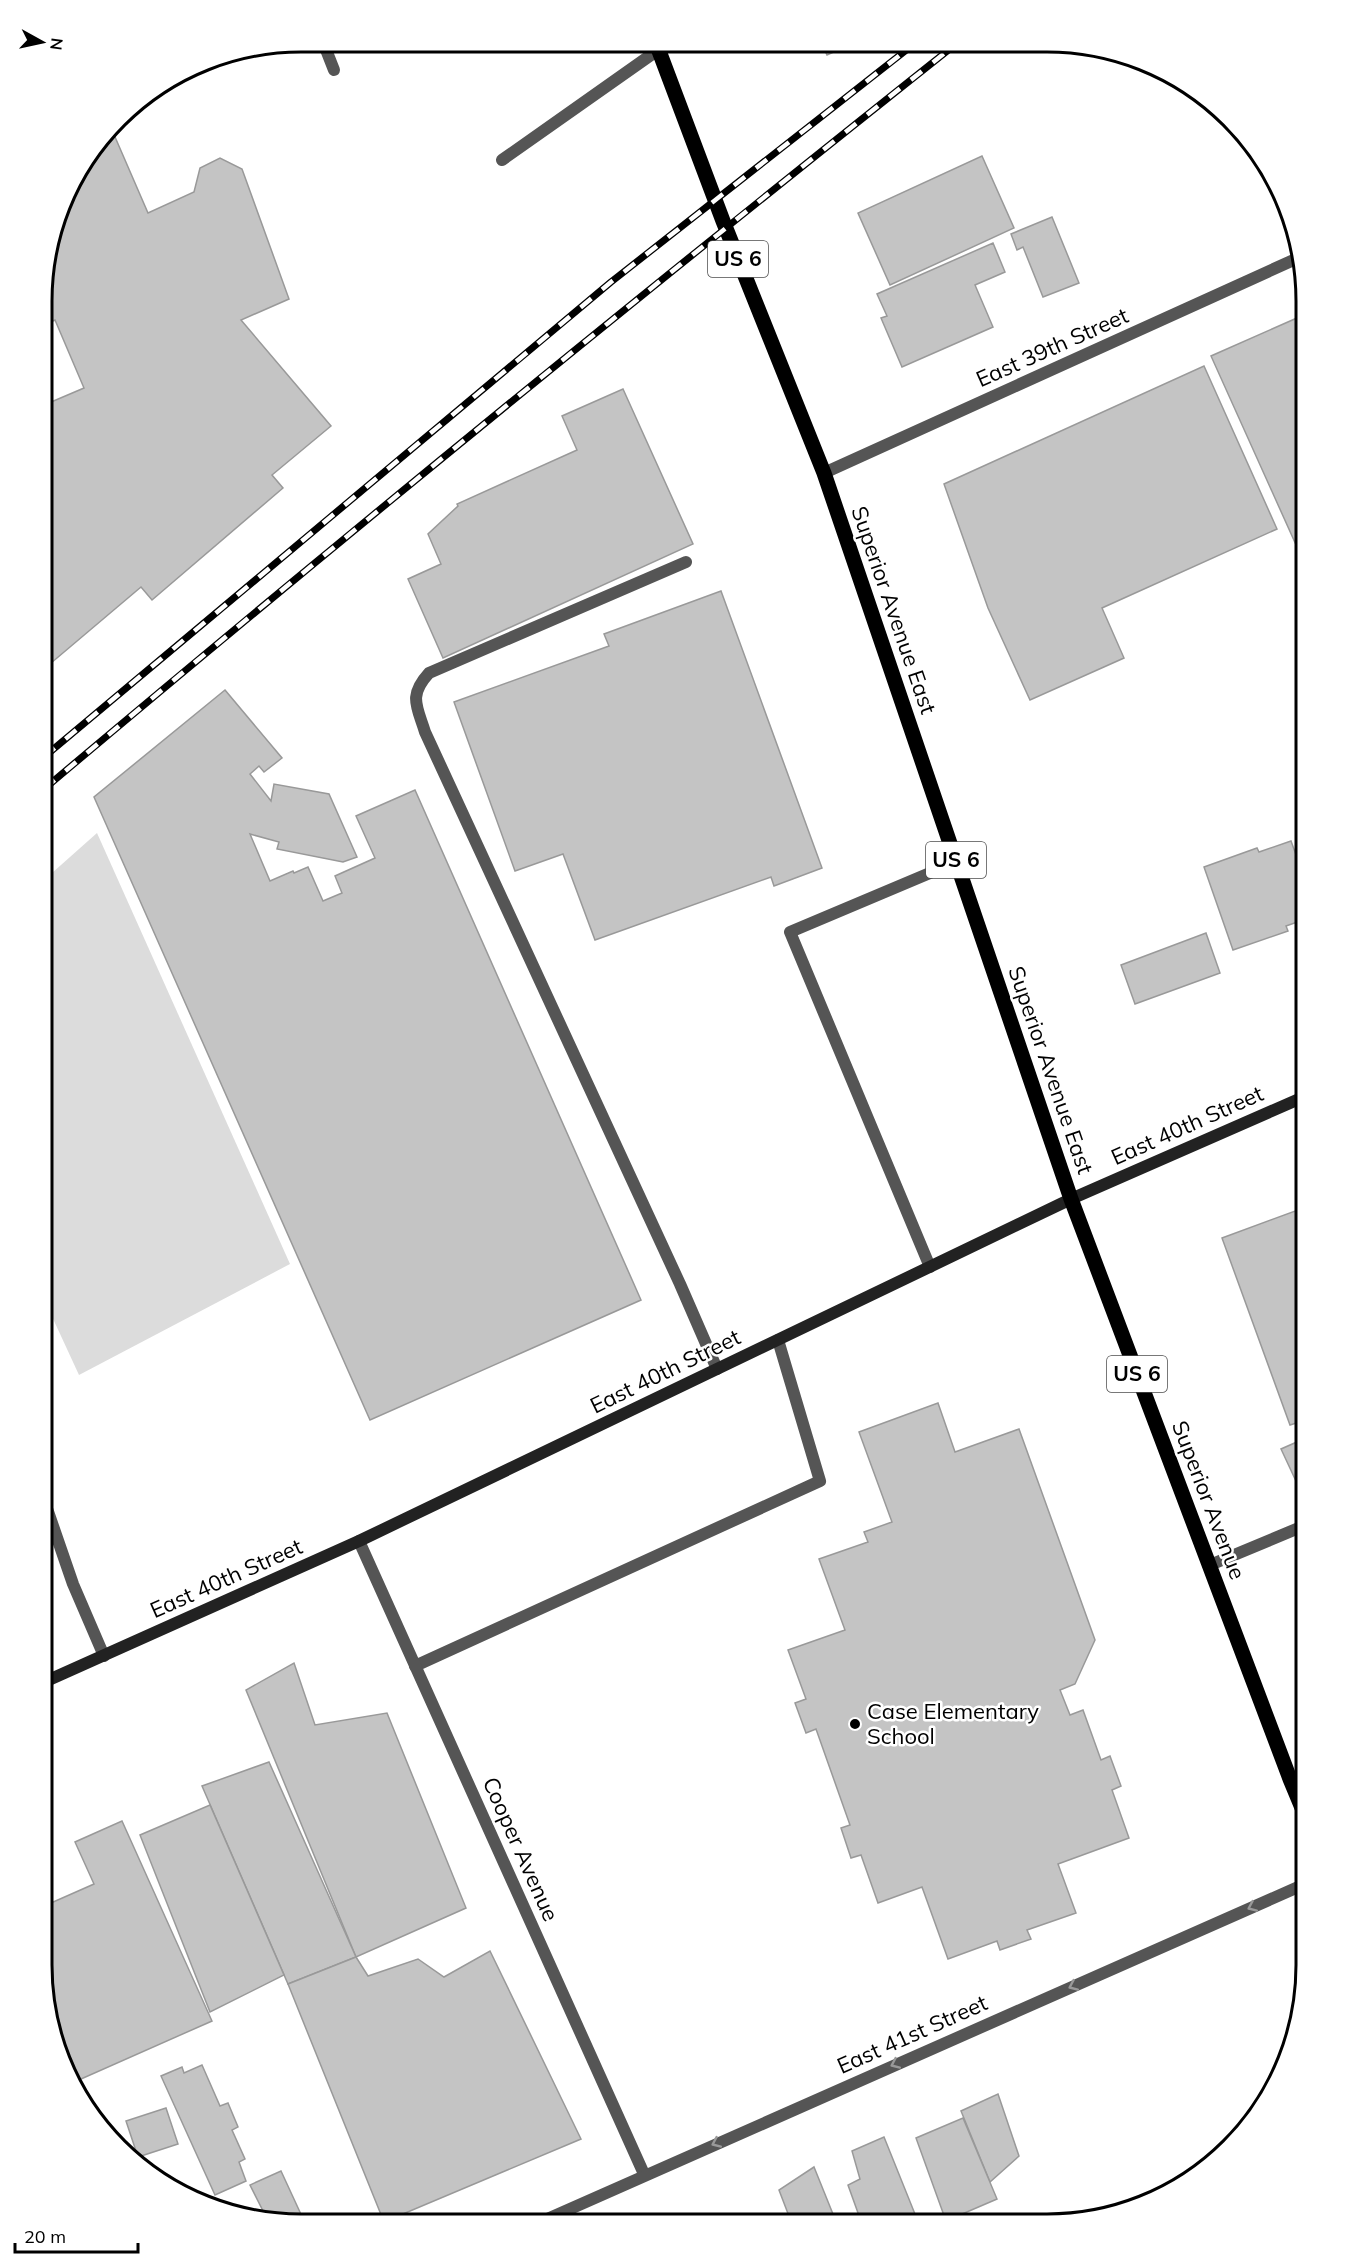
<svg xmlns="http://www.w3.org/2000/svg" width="1348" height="2267" viewBox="0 0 1348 2267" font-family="Mulish,sans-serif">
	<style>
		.green { fill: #dcdcdc }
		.building { fill: #c4c4c4; stroke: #999; stroke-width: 1.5 }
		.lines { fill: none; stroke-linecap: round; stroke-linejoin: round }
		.lane { stroke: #555; stroke-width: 12 }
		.street { stroke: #555; stroke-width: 12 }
		.secondary { stroke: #222; stroke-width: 12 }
		.primary { stroke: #000; stroke-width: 15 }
		.rail-casing { stroke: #000; stroke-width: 7 }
		.rail { stroke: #fff; stroke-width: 4.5; stroke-dasharray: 14; stroke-linecap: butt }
		.oneway { stroke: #999 }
		.poi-dot { fill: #000; stroke: #fff; stroke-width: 2 }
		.labels { text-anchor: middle; stroke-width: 5; stroke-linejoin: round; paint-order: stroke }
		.shield { fill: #fff; stroke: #4c4c4c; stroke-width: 1.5 }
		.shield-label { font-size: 21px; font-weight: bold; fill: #000 }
		.street-label { font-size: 22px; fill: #000; stroke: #fff }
		.poi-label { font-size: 22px; fill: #000; stroke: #fff; text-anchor: start }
		.rim { fill: none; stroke: #000; stroke-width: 3 }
	</style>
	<rect width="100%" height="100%" fill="#fff"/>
	<!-- green -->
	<path class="green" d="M97,833L290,1264L79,1375L43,1297V881Z"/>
	<!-- building -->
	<g class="building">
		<path d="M822,44H842L845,47L827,55Z"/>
		<path d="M112,130L148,213L194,192L200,168L220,158L242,169L289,299L241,320L331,426L272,475L283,488L152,600L141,587L44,669V405L84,388L55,320L46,324L44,321V268L69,186Z"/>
		<path d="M982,156L1014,228L890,285L858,213Z"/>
		<path d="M1052,217L1079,283L1043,297L1023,247L1017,250L1011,234Z"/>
		<path d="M993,243L1005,272L975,285L993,327L902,367L881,318L887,316L877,294Z"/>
		<path d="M1306,314V567L1211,356Z"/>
		<path d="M1204,366L1277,529L1102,608L1124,658L1030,700L988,608L944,484Z"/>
		<path d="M623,389L693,544L443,658L408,579L441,564L428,534L458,506L457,504L577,450L562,416Z"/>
		<path d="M721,591L822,868L774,886L771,877L595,940L563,854L515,871L454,702L609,646L604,634Z"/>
		<path d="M225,690L282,758L264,772L259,766L250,774L271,801L274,784L329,794L357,857L343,862L277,849L279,842L250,834L270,881L293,871L294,873L308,867L323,901L342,893L335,876L375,858L356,816L415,790L641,1300L370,1420L94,797Z"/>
		<path d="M1291,841L1306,882V919L1286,926L1288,931L1233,950L1204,867L1257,848L1259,852Z"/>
		<path d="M1206,933L1220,973L1135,1004L1121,965Z"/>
		<path d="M1306,1207V1420L1290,1425L1222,1238Z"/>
		<path d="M938,1403L955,1452L1019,1429L1095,1640L1075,1684L1060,1690L1070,1715L1083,1710L1101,1760L1110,1756L1121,1786L1112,1790L1129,1838L1058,1864L1076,1913L1027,1930L1031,1939L1000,1950L997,1941L948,1959L922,1887L878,1903L861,1855L851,1858L841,1828L850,1825L816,1729L806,1733L795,1703L806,1699L788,1650L845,1630L819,1559L868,1542L864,1532L892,1522L859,1432Z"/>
		<path d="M1306,1438V1495L1303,1496L1281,1449Z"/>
		<path d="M294,1663L315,1725L387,1713L466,1908L356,1957L246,1690Z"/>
		<path d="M269,1762L356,1957L288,1984L202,1786Z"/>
		<path d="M210,1805L284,1975L210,2012L140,1835Z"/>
		<path d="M122,1821L212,2021L72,2083L62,2065L42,1966V1883L51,1903L94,1884L75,1842Z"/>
		<path d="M490,1951L581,2139L384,2222L288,1984L356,1957L368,1976L418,1959L444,1977Z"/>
		<path d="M202,2065L220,2106L228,2103L238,2127L232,2130L245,2159L239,2162L246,2181L215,2195L161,2076L182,2067L184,2073Z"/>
		<path d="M998,2094L1019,2156L990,2182L961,2111Z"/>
		<path d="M166,2108L178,2144L138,2157L126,2121Z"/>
		<path d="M963,2118L997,2199L946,2221L916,2138Z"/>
		<path d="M884,2137L919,2224L918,2225L862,2224L848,2185L860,2179L852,2151Z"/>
		<path d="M814,2167L837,2224H792L779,2190Z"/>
		<path d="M281,2171L305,2223H268L259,2220L256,2215L263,2211L250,2185Z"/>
	</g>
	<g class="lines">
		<!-- lane -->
		<g class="lane">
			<path d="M323,42L334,70"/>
			<path d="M502,160L658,50"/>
			<path d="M686,562L429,673C408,696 417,706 425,732L680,1284L717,1369"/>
			<path d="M930,1267L790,932L956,862"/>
			<path d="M43,1497L73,1584L104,1656"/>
			<path d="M1210,1565L1306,1525"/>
			<path d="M415,1666L820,1481L778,1340"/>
		</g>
		<!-- street -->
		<g class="street">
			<path d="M824,473L1298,258"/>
			<path d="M359,1541L644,2174"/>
			<path d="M536,2224L1305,1884"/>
		</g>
		<!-- secondary -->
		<path class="secondary" d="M42,1683L359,1541L1071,1199L1306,1096"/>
		<!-- primary -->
		<path class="primary" d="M656,43L723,221L824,473L1071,1199L1290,1779L1305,1815"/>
		<!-- rail casing -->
		<g class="rail-casing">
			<g id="rail">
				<path d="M44,757L611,282L914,44"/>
				<path d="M44,789C344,536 649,288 956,44"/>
			</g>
		</g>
		<!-- rail -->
		<use href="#rail" class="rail"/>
	</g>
	<!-- one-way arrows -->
	<defs><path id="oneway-chevron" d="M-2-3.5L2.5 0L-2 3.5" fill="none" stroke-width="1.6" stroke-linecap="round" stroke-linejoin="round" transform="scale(1.5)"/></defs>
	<g class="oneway">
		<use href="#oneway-chevron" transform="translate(1252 1907) rotate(156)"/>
		<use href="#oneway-chevron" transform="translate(1073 1986) rotate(156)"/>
		<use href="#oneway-chevron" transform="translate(895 2064) rotate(156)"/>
		<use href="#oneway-chevron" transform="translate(716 2143) rotate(156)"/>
	</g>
	<!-- markers -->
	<circle class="poi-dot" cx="855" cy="1724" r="6"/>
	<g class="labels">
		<!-- shield labels -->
		<g class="shield">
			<rect x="708" y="241" width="60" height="36" rx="4.5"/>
			<rect x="926" y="842" width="60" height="36" rx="4.5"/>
			<rect x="1107" y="1356" width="60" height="36" rx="4.5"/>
		</g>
		<g class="shield-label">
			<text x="738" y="266">US 6</text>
			<text x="956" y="867">US 6</text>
			<text x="1137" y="1381">US 6</text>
		</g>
		<!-- street labels -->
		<g class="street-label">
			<text transform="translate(1052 347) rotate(-24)" y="8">East 39th Street</text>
			<text transform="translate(894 610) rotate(71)" y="8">Superior Avenue East</text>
			<text transform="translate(1051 1070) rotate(71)" y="8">Superior Avenue East</text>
			<text transform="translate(1187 1125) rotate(-24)" y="8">East 40th Street</text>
			<text transform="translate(665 1371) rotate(-26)" y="8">East 40th Street</text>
			<text transform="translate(1209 1500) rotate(69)" y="8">Superior Avenue</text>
			<text transform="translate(226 1578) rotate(-24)" y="8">East 40th Street</text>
			<text transform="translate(521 1849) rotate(66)" y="8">Cooper Avenue</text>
			<text transform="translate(912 2034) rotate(-24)" y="8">East 41st Street</text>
		</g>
		<!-- poi labels -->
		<g class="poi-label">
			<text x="867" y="1719">Case Elementary<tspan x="867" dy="25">School</tspan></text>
		</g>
	</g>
	<!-- crop -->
	<path d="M0 0H1348V2267H0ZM301 52H1047A249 249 0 0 1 1296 301V1965A249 249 0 0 1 1047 2214H301A249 249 0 0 1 52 1965V301A249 249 0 0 1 301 52Z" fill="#fff" fill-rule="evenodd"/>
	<path class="rim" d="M301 52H1047A249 249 0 0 1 1296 301V1965A249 249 0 0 1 1047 2214H301A249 249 0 0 1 52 1965V301A249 249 0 0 1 301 52Z"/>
	<!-- north arrow -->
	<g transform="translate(42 42) rotate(98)" stroke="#ffffff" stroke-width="4.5" paint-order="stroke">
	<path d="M0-4.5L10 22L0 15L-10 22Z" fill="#000000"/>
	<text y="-9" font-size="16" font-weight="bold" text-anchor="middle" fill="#000000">N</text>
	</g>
	<!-- scale -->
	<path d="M15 2243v9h123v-9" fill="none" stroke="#000000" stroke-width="3"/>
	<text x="24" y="2243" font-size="18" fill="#000000" stroke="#ffffff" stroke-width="4.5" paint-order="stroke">20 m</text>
</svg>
